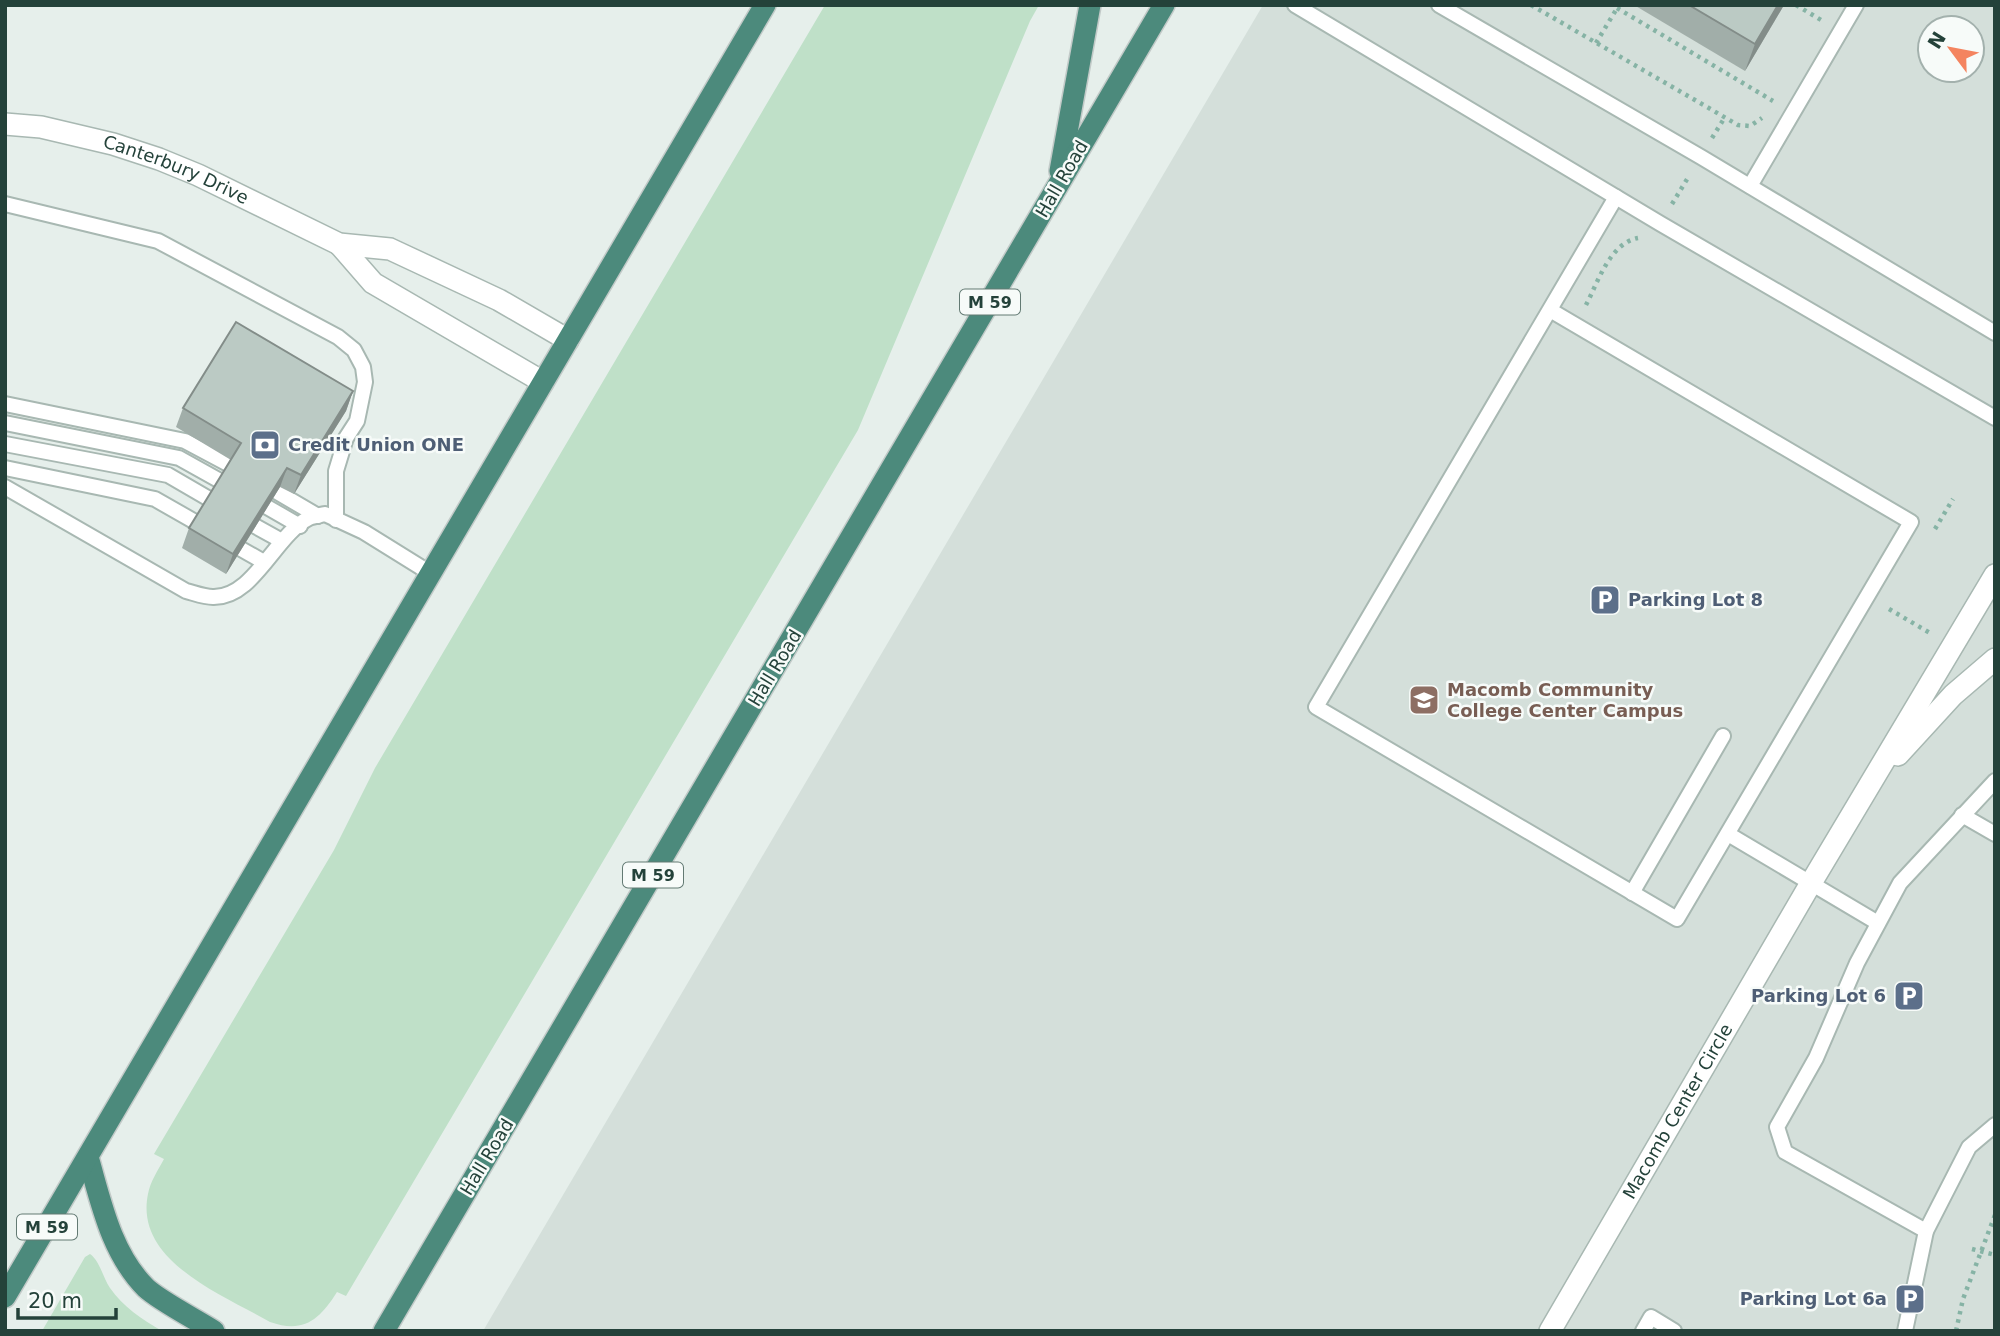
<svg xmlns="http://www.w3.org/2000/svg" width="2000" height="1336" viewBox="0 0 2000 1336" font-family="'DejaVu Sans',sans-serif">
	<style>
		.built { fill: #d4dfda; fill-rule: evenodd }
		.green { fill: #bfe0c8 }
		.lines { fill: none; stroke-linecap: round; stroke-linejoin: round }
		.service-casing { stroke: #a8b8b2; stroke-width: 18 }
		.minor-casing { stroke: #a8b8b2; stroke-width: 24 }
		.trunk-casing { stroke: #c2cac8; stroke-width: 24 }
		.path { stroke: #86b3a5; stroke-width: 4.5; stroke-dasharray: 3.5 5; stroke-linecap: butt }
		.service { stroke: #fff; stroke-width: 14 }
		.minor { stroke: #fff; stroke-width: 21 }
		.trunk { stroke: #4c8a7c; stroke-width: 21 }
		.wall { fill: #a1aea9 }
		.shaded-wall { fill: #838d89 }
		.building { fill: #bbcac4; stroke: #838d89; stroke-width: 2 }
		.labels { text-anchor: middle; stroke-width: 5; stroke-linejoin: round; paint-order: stroke }
		.shield { fill: #f7fbf9; stroke: #637a73; stroke-width: 2 }
		.shield-label { font-size: 16px; font-weight: bold; fill: #24423a }
		.street-label { font-size: 18px; fill: #24423a; stroke: #f7fbf9 }
		.service-label { font-size: 18px; font-weight: bold; fill: #4e5e75; stroke: #f7fbf9; text-anchor: start }
		.education-label { font-size: 18px; font-weight: bold; fill: #785e54; stroke: #f7fbf9; text-anchor: start }
	</style>
	<rect width="100%" height="100%" fill="#e6efeb"/>
	<!-- built -->
	<path class="built" d="M1263,5H1995V1331H483ZM1930,28H1972V70H1930Z"/>
	<!-- green -->
	<g class="green">
		<path d="M825,5H1039L1030,21L858,430L346,1296L337,1292C320,1319 304,1334 270,1322C223,1295 134,1261 148,1194C150,1182 158,1170 164,1159L154,1154L334,850L375,768Z"/>
		<path d="M90,1254C100,1261 103,1278 110,1288C123,1307 142,1319 162,1331H42L85,1257Z"/>
	</g>
	<g class="lines">
		<!-- service casing -->
		<g class="service-casing">
			<g id="service">
				<path d="M1295,5L1661,224L1995,418"/>
				<path d="M1439,5L1701,157L1995,333"/>
				<path d="M1750,186L1856,5"/>
				<path d="M5,204L158,241L338,337L354,350L363,367L365,382L357,421L346,438L336,471V520"/>
				<path d="M1550,310L1911,522L1677,919L1316,707L1616,197"/>
				<path d="M5,404L185,441L232,466"/>
				<path d="M5,423L179,458L222,482"/>
				<path d="M5,444L168,475L211,500"/>
				<path d="M5,468L155,499L197,523"/>
				<path d="M5,487L186,591C194,593 204,597 213,597C254,598 275,535 309,518C314,516 321,515 325,514L364,532L430,573"/>
				<path d="M277,492L318,516"/>
				<path d="M267,507L300,526"/>
				<path d="M255,526L282,541"/>
				<path d="M241,549L264,562"/>
				<path d="M1962,815L1995,834"/>
				<path d="M1728,834L1878,923"/>
				<path d="M1632,893L1723,736"/>
				<path d="M1926,1231L1785,1152L1777,1127L1816,1058L1857,963L1900,883L1995,781"/>
				<path d="M1643,1331L1651,1317L1674,1331"/>
				<path d="M1905,1331L1926,1231L1969,1147L1995,1125"/>
			</g>
		</g>
		<!-- minor casing -->
		<g class="minor-casing">
			<g id="minor">
				<path id="s1" d="M5,124L41,127L113,144L159,159L198,175L339,244L390,249L499,300L568,340"/>
				<path d="M339,244L373,283L543,382"/>
				<path d="M1898,755L1953,695L1995,659"/>
				<path id="s2" d="M1550,1331L1811,883L1995,575"/>
			</g>
		</g>
		<!-- trunk casing -->
		<g class="trunk-casing">
			<g id="trunk">
				<path d="M1060,171L1090,5"/>
				<path d="M88,1157C101,1202 111,1253 146,1288C160,1301 197,1320 214,1331"/>
				<path d="M5,1297L765,5"/>
				<path d="M384,1331L1164,5"/>
			</g>
		</g>
		<!-- path -->
		<g class="path">
			<path d="M1531,5L1738,125L1750,126L1762,118"/>
			<path d="M1796,5L1821,20"/>
			<path d="M1617,8L1773,101"/>
			<path d="M1596,43L1619,5"/>
			<path d="M1712,138L1725,117"/>
			<path d="M1672,204L1689,176"/>
			<path d="M1586,305C1598,282 1610,243 1638,238"/>
			<path d="M1935,529L1953,499"/>
			<path d="M1889,609L1930,633"/>
			<path d="M1972,1249L1995,1255"/>
			<path d="M1956,1331L1963,1299L1995,1215"/>
		</g>
		<!-- service -->
		<use href="#service" class="service"/>
		<!-- minor -->
		<use href="#minor" class="minor"/>
		<!-- trunk -->
		<use href="#trunk" class="trunk"/>
	</g>
	<!-- wall -->
	<g class="wall">
		<path d="M1634,5H1784L1745,71Z"/>
		<path d="M353,391L346,411L294,494L280,487L226,574L182,548L189,528L231,460L176,427L183,408Z"/>
	</g>
	<!-- shaded-wall -->
	<g class="shaded-wall">
		<path d="M1778,5H1784L1745,71L1755,44Z"/>
		<path d="M353,391L346,411L294,494L301,475Z"/>
		<path d="M287,468L280,487L226,574L233,554Z"/>
	</g>
	<!-- building -->
	<g class="building">
		<path d="M1689,5H1778L1755,44Z"/>
		<path d="M236,322L353,391L301,475L287,468L233,554L189,528L241,443L183,408Z"/>
	</g>
	<!-- icons -->
	<defs>
		<g id="bank-square" transform="scale(1.575)"><rect x="-9" y="-9" width="18" height="18" rx="4" fill="#5c6f8a" stroke="#f7fbf9"/><path d="M-6-4H6V4H-6ZM0-2.3a2.3 2.3 0 1 0 0 4.6a2.3 2.3 0 1 0 0-4.6Z" fill="#fff"/></g>
		<g id="parking-square" transform="scale(1.575)"><rect x="-9" y="-9" width="18" height="18" rx="4" fill="#5c6f8a" stroke="#f7fbf9"/><path d="M-3.5-5.5H1a3.5 3.5 0 0 1 0 7H-1V5.5H-3.5ZM-1-3.4V-.6H.8a1.4 1.4 0 0 0 0-2.8Z" fill="#fff"/></g>
		<g id="university-square" transform="scale(1.575)"><rect x="-9" y="-9" width="18" height="18" rx="4" fill="#8d6e63" stroke="#f7fbf9"/><path d="M0-5L7-2L0 1L-7-2ZM-4 1L0 2.5L4 1V4Q0 6-4 4Z" fill="#fff"/></g>
	</defs>
	<g fill-rule="evenodd">
		<use href="#bank-square" x="265" y="445"/>
		<use href="#parking-square" x="1605" y="600"/>
		<use href="#university-square" x="1424" y="700"/>
		<use href="#parking-square" x="1909" y="996"/>
		<use href="#parking-square" x="1910" y="1299"/>
	</g>
	<g class="labels">
		<!-- shield labels -->
		<g class="shield">
			<rect x="960" y="289.5" width="60" height="25" rx="5"/>
			<rect x="623" y="862.5" width="60" height="25" rx="5"/>
			<rect x="17" y="1214.5" width="60" height="25" rx="5"/>
		</g>
		<g class="shield-label">
			<text x="990" y="308">M 59</text>
			<text x="653" y="881">M 59</text>
			<text x="47" y="1233">M 59</text>
		</g>
		<!-- street labels -->
		<g class="street-label">
			<text dy="6" stroke="none"><textPath href="#s1" startOffset="178">Canterbury Drive</textPath></text>
			<text transform="translate(1062 179) rotate(-60)" y="6">Hall Road</text>
			<text transform="translate(775 668) rotate(-59)" y="6">Hall Road</text>
			<text dy="6" stroke="none"><textPath href="#s2" startOffset="254">Macomb Center Circle</textPath></text>
			<text transform="translate(487 1157) rotate(-59)" y="6">Hall Road</text>
		</g>
		<!-- service labels -->
		<g class="service-label">
			<text x="288" y="451">Credit Union ONE</text>
			<text x="1628" y="606">Parking Lot 8</text>
			<text x="1886" y="1002" text-anchor="end">Parking Lot 6</text>
			<text x="1887" y="1305" text-anchor="end">Parking Lot 6a</text>
		</g>
		<!-- education labels -->
		<g class="education-label">
			<text x="1447" y="696">Macomb Community<tspan x="1447" dy="21">College Center Campus</tspan></text>
		</g>
	</g>
	<!-- border -->
	<rect width="2000" height="1336" fill="none" stroke="#24423a" stroke-width="14"/>
	<!-- north arrow -->
	<g transform="translate(1951 49) rotate(302)"><circle r="33" fill="#f7fbf9" stroke="#a3b1ad" stroke-width="2"/>
	<path d="M0-5L12 26L0 18L-12 26Z" fill="#f4845f"/>
	<text y="-10" font-size="19" font-weight="bold" text-anchor="middle" fill="#24423a">N</text>
	</g>
	<!-- scale -->
	<path d="M18 1308v10h98v-10" fill="none" stroke="#24423a" stroke-width="3.5"/>
	<text x="28" y="1308" font-size="21" fill="#24423a" stroke="#f7fbf9" stroke-width="5" paint-order="stroke">20 m</text>
</svg>
